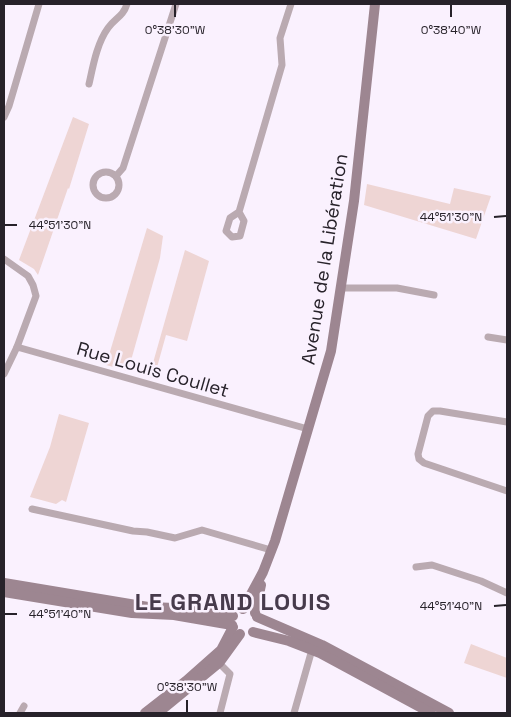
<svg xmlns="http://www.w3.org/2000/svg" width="511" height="717" viewBox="0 0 511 717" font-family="'Space Grotesk',sans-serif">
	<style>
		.garden { fill: #eed5d4 }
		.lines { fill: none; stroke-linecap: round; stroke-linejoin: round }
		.street { stroke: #baaab1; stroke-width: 7 }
		.secondary { stroke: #9d8691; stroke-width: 10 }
		.ticks { fill: none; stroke: #27222a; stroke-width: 2 }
		.labels { text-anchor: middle; stroke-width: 5; stroke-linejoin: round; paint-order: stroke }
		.street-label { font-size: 19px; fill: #27222a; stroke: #faf1fe }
		.district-label { font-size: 24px; font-weight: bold; letter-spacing: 1px; fill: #473b4c; stroke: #faf1fe }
		.ticks-label { font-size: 12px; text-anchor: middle; fill: #27222a; stroke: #faf1fe; stroke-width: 5; stroke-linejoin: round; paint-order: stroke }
	</style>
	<rect width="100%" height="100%" fill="#faf1fe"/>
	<!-- garden -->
	<g class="garden">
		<path d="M73,117L89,124L69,189L68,188L38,275L34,269L19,260Z"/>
		<path d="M367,184L450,204L454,188L491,196L476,239L364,205Z"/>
		<path d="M147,228L163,236L160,258L128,371L106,365Z"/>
		<path d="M185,250L209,261L187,341L166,335L154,378L149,377Z"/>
		<path d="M59,414L89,423L66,502L62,500L56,504L30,497L50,447Z"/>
		<path d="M471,644L507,658V678L464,663Z"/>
	</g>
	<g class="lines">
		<!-- street -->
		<g class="street">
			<path d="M89,84C93,66 97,43 108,28C115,18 123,17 127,4"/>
			<path d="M4,117L9,106L39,4"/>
			<circle cx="106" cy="185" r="13"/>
			<path d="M116,176L123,168L176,4"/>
			<path d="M239,212L244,221L240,236L232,237L226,231L230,218L239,212L282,65L280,38L291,4"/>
			<path d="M4,259L28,276L33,285L36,296L17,347"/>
			<path d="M341,288H397L434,295"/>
			<path d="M488,337L507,340"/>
			<path d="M4,374L17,347L308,429"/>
			<path d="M507,422L440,411H433L428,416L418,454L419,459L424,463L507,491"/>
			<path d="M32,509L133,531L147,532L175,538L202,530L271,550"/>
			<path d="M416,567L432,565L481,581L507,593"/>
			<path d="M217,661L230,674L220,713"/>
			<path d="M20,713L24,706"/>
			<path d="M294,713L313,646"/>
		</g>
		<!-- secondary -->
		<g class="secondary">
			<path d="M4,583L148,607L175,608L233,616"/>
			<path d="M4,592L132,613L174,615L232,625"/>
			<path d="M243,609L263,572L275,541L331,351L354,201L375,4"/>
			<path d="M255,613L261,585"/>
			<path d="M257,617L322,645L449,713"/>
			<path d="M253,632L289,641L320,653L431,713"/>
			<path d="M145,713L186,681L221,650L233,627"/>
			<path d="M158,713L219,663L240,634"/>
		</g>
	</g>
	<!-- ticks -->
	<path class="ticks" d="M175,5V17M451,5V17M494,217L506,216M5,225H17M494,606L506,605M5,614H17M187,700V712"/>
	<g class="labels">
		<!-- street labels -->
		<g class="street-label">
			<text transform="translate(324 259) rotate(-81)" y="7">Avenue de la Libération</text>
			<text transform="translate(153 369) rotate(16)" y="7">Rue Louis Coullet</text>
		</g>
		<!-- district labels -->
		<g class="district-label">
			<text x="233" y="610">LE GRAND LOUIS</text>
		</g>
	</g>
	<g class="ticks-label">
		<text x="175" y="34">0°38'30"W</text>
		<text x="451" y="34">0°38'40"W</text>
		<text x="451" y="221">44°51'30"N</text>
		<text x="60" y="229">44°51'30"N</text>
		<text x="451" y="610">44°51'40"N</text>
		<text x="60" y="618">44°51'40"N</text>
		<text x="187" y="691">0°38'30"W</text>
	</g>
	<!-- border -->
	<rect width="511" height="717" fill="none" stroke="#27222a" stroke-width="10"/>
</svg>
